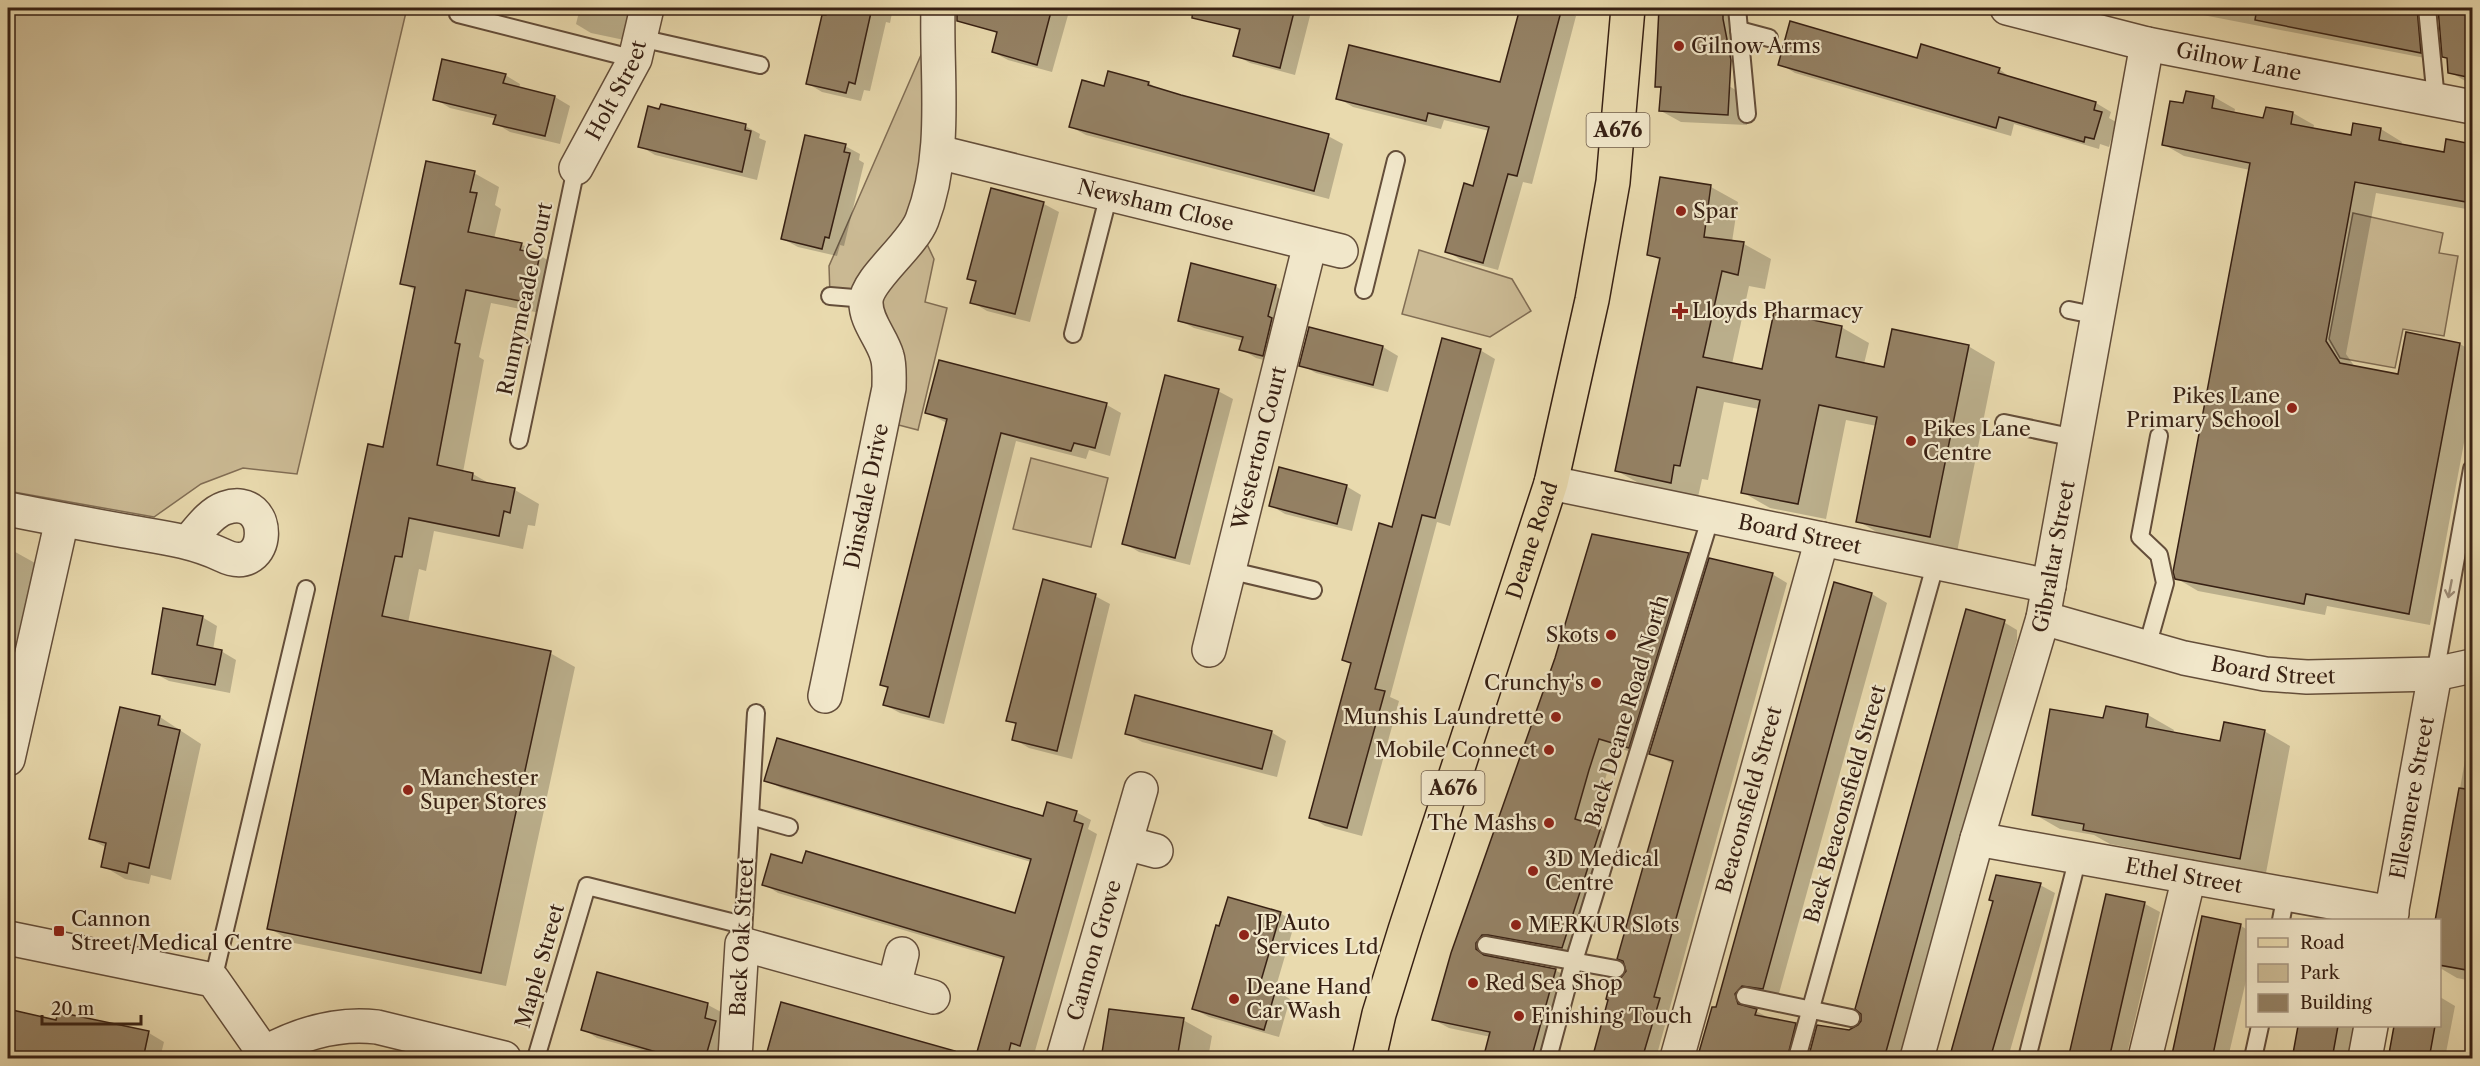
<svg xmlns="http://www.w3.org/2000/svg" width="2480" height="1066" viewBox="0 0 2480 1066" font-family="'Libre Caslon Text',serif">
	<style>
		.green { fill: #cbba94; stroke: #816d54; stroke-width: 1.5 }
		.shadow { fill: #0003 }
		.building { fill: #948164; stroke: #372013; stroke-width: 1.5 }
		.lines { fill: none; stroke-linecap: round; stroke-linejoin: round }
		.service-casing { stroke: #644e3a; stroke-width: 20 }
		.minor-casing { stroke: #644e3a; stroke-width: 36 }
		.tertiary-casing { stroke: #644e3a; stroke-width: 36 }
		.primary-casing { stroke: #372013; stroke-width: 36 }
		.service { stroke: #f1e7ca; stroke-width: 16 }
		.minor { stroke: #f1e7ca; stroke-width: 33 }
		.tertiary { stroke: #f1e7ca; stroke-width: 33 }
		.primary { stroke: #e9daae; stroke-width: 33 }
		.oneway { stroke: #9d8d78 }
		.poi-dot { fill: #8f2418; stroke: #f1e7ca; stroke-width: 2 }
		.labels { text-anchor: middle; stroke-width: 4.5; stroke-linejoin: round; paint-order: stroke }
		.shield { fill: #f1e7ca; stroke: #6f5c4a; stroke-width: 1.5 }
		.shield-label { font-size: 20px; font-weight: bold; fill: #372013 }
		.poi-label { font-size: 21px; fill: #372013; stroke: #f1e7ca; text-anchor: start }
		.street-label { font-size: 21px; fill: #372013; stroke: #f1e7ca }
	</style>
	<rect width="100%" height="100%" fill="#e9daae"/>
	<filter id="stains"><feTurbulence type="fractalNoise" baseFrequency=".00333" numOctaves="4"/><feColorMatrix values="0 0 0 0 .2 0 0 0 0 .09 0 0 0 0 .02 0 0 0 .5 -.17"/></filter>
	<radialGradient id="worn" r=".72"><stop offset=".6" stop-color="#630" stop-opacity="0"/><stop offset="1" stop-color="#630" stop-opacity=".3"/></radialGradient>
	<!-- green -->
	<g class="green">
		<path d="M8,8H407L297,474L243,468L201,484L154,517L8,491Z"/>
		<path d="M938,16L919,227L934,259L925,302L947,308L918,430L883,421L866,299L830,296L829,266Z"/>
		<path d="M2353,213L2443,233L2439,253L2458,256L2444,336L2403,329L2395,368L2340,358L2329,339Z"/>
		<path d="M1419,250L1512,279L1531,311L1490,337L1402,314Z"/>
		<path d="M1031,458L1108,478L1091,547L1013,529Z"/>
	</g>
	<!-- shadow -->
	<g class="shadow">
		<path d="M580,8H636L629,41L591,33L576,24Z"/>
		<path d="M825,8H893L890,23L886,22L870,91L864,90L861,101L822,92L807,83Z"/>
		<path d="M993,8H1070L1052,72L1008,60L993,52L998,34L988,28Z"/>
		<path d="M1235,8H1312L1295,75L1250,63L1235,55L1241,32L1230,26Z"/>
		<path d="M1522,8H1560L1576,16L1532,184L1523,182L1498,270L1461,260L1447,251L1474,188L1489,131L1444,120L1441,129L1353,107L1338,98L1501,84Z"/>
		<path d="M1662,8H1735L1729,86L1749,98L1747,125L1681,122L1661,111L1663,90L1657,86Z"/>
		<path d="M2167,8H2406L2416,10L2431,18L2435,60Z"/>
		<path d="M2445,8L2472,13V85L2450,72L2449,59L2444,56Z"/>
		<path d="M1918,60L1999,69L2014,80L2096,103L2111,112L2109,118L2116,122L2109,147L2100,144L2099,149L2014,124L2011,136L1795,73L1780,64Z"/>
		<path d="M505,75L520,84L519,89L555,97L570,106L560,144L510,132L495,123L496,119L450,108L435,99Z"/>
		<path d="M1149,83L1161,91L1328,136L1343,144L1329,199L1086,135L1071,127L1105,87Z"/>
		<path d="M2214,97L2235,109L2234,114L2264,120L2293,113L2314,125L2313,130L2352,137L2354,124L2381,129L2402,142L2401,145L2445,153L2448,141L2472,146V210L2376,193L2346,354L2355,367L2399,375L2460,344L2472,351V400L2430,625L2327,606L2325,615L2198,591L2176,578L2250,170L2184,156L2163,144L2185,105Z"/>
		<path d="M745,126L760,134L759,138L766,141L757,180L655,155L640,146Z"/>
		<path d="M845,146L860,154L859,160L864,163L844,246L840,245L837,256L798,247L783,239Z"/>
		<path d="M474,173L499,187L495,205L501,209L494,239L521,244L564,270L555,316L491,303L479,357L484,360L463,472L473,474L492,485L515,490L539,504L535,526L528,525L523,549L434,531L426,571L419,569L408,623L550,653L575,667L506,986L294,943L269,928L384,448L416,291L402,283Z"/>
		<path d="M1711,187L1738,202L1732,242L1744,244L1771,259L1765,289L1749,286L1732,364L1763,371L1841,327L1869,343L1864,364L1885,368L1968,346L1995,362L1957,552L1885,537L1858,521L1877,426L1846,420L1826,519L1770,508L1742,492L1759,409L1724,402L1708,480L1702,479L1698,497L1644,486L1617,471L1661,261L1649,254Z"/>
		<path d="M992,190L1044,204L1059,212L1030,322L987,311L972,302L977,283L969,278Z"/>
		<path d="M1275,286L1290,295L1278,364L1256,358L1241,349L1243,341L1194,328L1179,320Z"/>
		<path d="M1310,329L1383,347L1398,356L1388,392L1316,373L1301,365Z"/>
		<path d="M1480,350L1495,359L1450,526L1437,522L1390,697L1399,701L1362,836L1325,826L1311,817L1352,664L1344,659L1393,528Z"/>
		<path d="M1218,391L1233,399L1190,565L1139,552L1124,543Z"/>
		<path d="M1107,405L1121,413L1110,456L1089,450L1086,459L1016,441L944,724L900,713L885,705L889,689L881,685L947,423L927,413Z"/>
		<path d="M1346,486L1361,495L1352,531L1285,514L1270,505Z"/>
		<path d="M8,548L35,563L11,663L8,662Z"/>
		<path d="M1686,553L1703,563L1644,756L1615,747L1591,825L1616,837L1578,956L1491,952V958L1555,970L1571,979L1549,1058H1485L1491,1037L1449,1028L1434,1020Z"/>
		<path d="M1772,574L1787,583L1656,1058H1593L1621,980L1628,972L1673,764L1651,753Z"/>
		<path d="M1835,584L1872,594L1887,603L1778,997L1749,1002L1752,1009L1771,1019L1717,1009Z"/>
		<path d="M1095,596L1110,604L1072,759L1029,748L1014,739L1017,725L1008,720Z"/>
		<path d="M202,617L217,626L213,650L221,651L236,660L230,693L169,681L154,673Z"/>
		<path d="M2002,621L2017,630V640L1899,1058H1841L1856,1029L1863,1021Z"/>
		<path d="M2148,715L2174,730L2173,733L2221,742L2264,731L2290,746L2266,873L2110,844L2094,835L2060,829L2034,814Z"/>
		<path d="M160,717L201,744L171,880L151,875L149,884L125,879L103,866L107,848L90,839Z"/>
		<path d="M2472,720V981L2457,978L2440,968V920H2437Z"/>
		<path d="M1271,732L1286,741L1277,777L1142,742L1127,733Z"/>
		<path d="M766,780L1044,818L1076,812L1091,820L1088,829L1097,834L1033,1058H767L782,1004L977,1058L1005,960L778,893L764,884L1016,915L1031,862L781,788Z"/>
		<path d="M2040,885L2055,893L2008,1058H1951L1994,902L1991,900Z"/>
		<path d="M2107,896L2145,904L2160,912L2126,1058H2069Z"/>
		<path d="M1280,913L1295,922L1275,990L1290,999L1279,1037L1209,1017L1194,1009Z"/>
		<path d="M2203,917L2241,926L2248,930V972L2228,1058H2172Z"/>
		<path d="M598,973L708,1005L723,1013L720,1025L730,1031L722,1058H670L597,1038L583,1029Z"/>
		<path d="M2440,997L2455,1006L2445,1058H2397L2390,1054L2395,1026H2440Z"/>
		<path d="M8,1011L57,1022L59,1014L149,1033L164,1042L160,1058H8Z"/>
		<path d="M1183,1020L1212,1036L1208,1058H1103Z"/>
		<path d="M2299,1026H2355L2349,1058H2293Z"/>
	</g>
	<!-- building -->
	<g class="building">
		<path d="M828,8H872L855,84L849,82L846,93L806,84L822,15H826Z"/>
		<path d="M957,8H1052L1037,65L992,52L997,32L957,21Z"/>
		<path d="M1193,8H1295L1280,68L1233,56L1240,29L1192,18Z"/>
		<path d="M1520,8H1562L1517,176L1508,174L1483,263L1445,252L1464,183L1473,186L1489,127L1428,113L1426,121L1336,99L1349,45L1500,82Z"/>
		<path d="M1659,8H1723V19L1731,60L1728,115L1659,111L1661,87H1655Z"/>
		<path d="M2257,8H2417L2421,53L2255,20Z"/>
		<path d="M2438,8H2457L2472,11V78L2448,73L2447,58L2442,57Z"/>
		<path d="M1790,21L1917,58L1921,44L2000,68L1998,73L2096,102L2094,110L2102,112L2094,139L2085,137L2084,142L1999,117L1996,128L1778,65Z"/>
		<path d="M442,59L506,74L503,83L555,96L545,136L493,124L496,115L433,100Z"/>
		<path d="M1108,71L1149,82L1148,85L1181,95L1329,134L1314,191L1069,127L1082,80L1104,86Z"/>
		<path d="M2186,91L2214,96L2212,108L2263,118L2266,107L2293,112L2291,124L2351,135L2353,123L2381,128L2379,140L2444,152L2446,139L2472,144V203L2355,182L2326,341L2340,363L2398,374L2406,332L2460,343L2409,614L2306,594L2304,604L2175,579L2173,572L2250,163L2162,145L2170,101L2183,103Z"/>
		<path d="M661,104L746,124L745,130L751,131L742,172L638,147L648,106L659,109Z"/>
		<path d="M805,135L846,144L844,152L850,153L829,238L825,237L822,249L781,239Z"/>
		<path d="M426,161L475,171L470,192L477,193L468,232L522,243L520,250L540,254L530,303L466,290L455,343L460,344L437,465L473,473L472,480L515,488L510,513L504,511L499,536L409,518L402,557L395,556L382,616L551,651L481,973L267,929L368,444L383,447L415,287L400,284Z"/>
		<path d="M1660,177L1711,185L1704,237L1744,242L1738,275L1722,271L1703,357L1762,369L1774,312L1842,326L1836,357L1884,367L1892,329L1969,345L1930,537L1856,522L1877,417L1819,405L1798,504L1741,493L1760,400L1697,387L1680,466L1674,465L1671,483L1615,471L1660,258L1647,255Z"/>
		<path d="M991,188L1044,202L1015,314L970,303L976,281L967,279Z"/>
		<path d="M1191,263L1276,285L1268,316L1272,318L1263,356L1239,350L1243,337L1178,321Z"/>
		<path d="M1309,327L1383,346L1373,385L1299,366Z"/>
		<path d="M1442,338L1481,349L1435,518L1422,515L1375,689L1385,691L1347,828L1309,818L1351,663L1342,660L1379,523L1392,527Z"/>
		<path d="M939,360L1107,403L1095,448L1074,443L1071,451L1001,433L929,717L883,705L888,687L880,685L947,419L925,413Z"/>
		<path d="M1165,375L1219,389L1175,558L1122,544Z"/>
		<path d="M1279,467L1347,485L1337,524L1269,506Z"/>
		<path d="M1592,534L1689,553L1629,748L1599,739L1589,770L1575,819L1601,827L1562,948L1488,935H1482L1476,943V949L1484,955L1556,969L1531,1059H1483L1490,1032L1432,1020L1451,953L1555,658Z"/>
		<path d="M1709,558L1773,573L1654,997L1660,998L1642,1059H1592L1608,1000L1606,999L1611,979H1620L1626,971L1623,961L1617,959L1673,761L1649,754Z"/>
		<path d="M1043,579L1096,594L1057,751L1012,740L1016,723L1006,721Z"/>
		<path d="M1834,582L1872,593L1763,989L1742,986L1735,994L1738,1004L1757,1009L1755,1015L1796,1023L1787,1059H1697L1712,1007H1716Z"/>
		<path d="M163,608L203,616L197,645L222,650L215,685L152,674Z"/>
		<path d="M1966,609L2005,620L1884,1059H1808L1817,1025L1849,1030L1858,1025L1861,1021V1014L1855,1009Z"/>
		<path d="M1135,695L1272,731L1262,769L1125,734Z"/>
		<path d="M2106,706L2148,714L2146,727L2220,741L2224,722L2265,730L2240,859L2083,830L2084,824L2032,815L2050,709L2103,718Z"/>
		<path d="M120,707L160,716L158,725L180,730L149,868L129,863L127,873L101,867L106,843L89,839Z"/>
		<path d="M777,738L1043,816L1047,802L1077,811L1074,821L1083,824L1020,1046L1011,1043L1007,1059H975L1004,957L762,885L771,854L802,863L806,851L1015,913L1031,859L764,781Z"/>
		<path d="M2459,788L2472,790V971L2439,965V921H2435Z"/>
		<path d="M1996,875L2041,883L1990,1059H1949L1993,901L1989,900Z"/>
		<path d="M2106,894L2145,902L2122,1002L2109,1059H2068Z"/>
		<path d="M1228,897L1281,912L1260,984L1276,989L1264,1030L1192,1009L1216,925L1219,926Z"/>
		<path d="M2202,916L2241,924L2212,1059H2171Z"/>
		<path d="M597,972L708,1003L705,1018L716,1021L705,1059H680L581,1030Z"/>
		<path d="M781,1002L955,1051L954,1059H765Z"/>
		<path d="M8,1009L56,1020L58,1012L149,1031L143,1059H8Z"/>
		<path d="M1109,1009L1184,1018L1177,1059H1101Z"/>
		<path d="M2298,1026H2338L2332,1059H2292Z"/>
		<path d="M2394,1026H2435L2429,1059H2388Z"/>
	</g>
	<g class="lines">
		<!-- service casing -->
		<g class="service-casing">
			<g id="service">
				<path d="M1737,8L1747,114"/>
				<path d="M2427,8L2436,100"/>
				<path d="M458,14L635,59"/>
				<path d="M1739,30L1769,38"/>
				<path d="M640,38L760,65"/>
				<path d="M1364,290L1396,160"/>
				<path d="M830,296L866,299"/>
				<path d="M2069,310L2098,316"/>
				<path d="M1073,334L1109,194"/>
				<path d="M2004,423L2075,438"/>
				<path d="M519,440L576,168"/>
				<path d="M1228,570L1313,590"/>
				<path d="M2147,647L2165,583L2159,555L2140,537L2159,436"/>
				<path d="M2435,674L2472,469"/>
				<path d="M750,816L789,827"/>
				<path d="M2281,920L2286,894"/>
				<path d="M743,934L756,713"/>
				<path d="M1486,945L1616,969"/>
				<path d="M213,980L306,589"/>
				<path d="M1745,996L1851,1018"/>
				<path d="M536,1058L587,886L743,925"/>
				<path d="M1548,1058L1574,961L1711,516"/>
				<path d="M1797,1058L1936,562"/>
				<path d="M2027,1058L2078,857"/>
				<path d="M2253,1058L2260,1026"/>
			</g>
		</g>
		<!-- minor casing -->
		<g class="minor-casing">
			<g id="minor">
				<path id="s1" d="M2007,8L2147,44L2472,107"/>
				<path id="s2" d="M938,152L1341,251"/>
				<path id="s3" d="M576,168L635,59L647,8"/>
				<path id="s4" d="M1551,483L2049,586"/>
				<path d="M8,509C47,517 86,524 125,531C159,537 190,540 222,555C273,580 275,491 225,508C210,513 198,531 188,542"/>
				<path id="s5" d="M2043,618L2184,658L2265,674L2307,677L2435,674L2472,666"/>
				<path id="s6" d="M1209,650L1310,244"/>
				<path id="s7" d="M825,696L889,388C889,378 890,365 887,356C882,338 865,321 866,301C867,279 912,246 922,220C948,152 936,78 938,8"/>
				<path d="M8,759L62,520"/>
				<path id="s8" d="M1977,839L2392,913"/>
				<path d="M1126,843L1156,851"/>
				<path id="s9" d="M2390,920L2435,674"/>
				<path d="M894,986L902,954"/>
				<path d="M735,1058L742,944L933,997"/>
				<path id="s10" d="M1063,1058L1141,789"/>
				<path id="s11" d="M1677,1058L1822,539"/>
				<path id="s12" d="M1917,1058L1977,839L2043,618L2147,44"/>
				<path d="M2145,1058L2189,877"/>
				<path d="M2365,1058L2371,1026"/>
			</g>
		</g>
		<!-- tertiary casing -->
		<g class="tertiary-casing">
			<path id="tertiary" d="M8,938L213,980L264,1053C299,1034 336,1022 377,1027L504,1058"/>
		</g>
		<!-- primary casing -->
		<g class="primary-casing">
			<g id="primary">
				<path id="s13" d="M1369,1058L1379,1014L1405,930L1551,483L1592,300L1613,182L1628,8"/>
			</g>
		</g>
		<!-- service -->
		<use href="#service" class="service"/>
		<!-- minor -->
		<use href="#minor" class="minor"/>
		<!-- tertiary -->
		<use href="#tertiary" class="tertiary"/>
		<!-- primary -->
		<use href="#primary" class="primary"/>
	</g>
	<!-- one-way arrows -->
	<defs><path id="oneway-shaft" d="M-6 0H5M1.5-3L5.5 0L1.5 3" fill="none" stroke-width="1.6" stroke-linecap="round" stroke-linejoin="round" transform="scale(1.5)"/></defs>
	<use class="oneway" href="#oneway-shaft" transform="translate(2450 589) rotate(101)"/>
	<!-- markers -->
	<g class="poi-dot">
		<circle cx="1679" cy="46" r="6"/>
		<circle cx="1681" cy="211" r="6"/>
		<path d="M1677 302h6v6h6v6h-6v6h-6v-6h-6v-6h6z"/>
		<circle cx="2292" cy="408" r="6"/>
		<circle cx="1911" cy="441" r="6"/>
		<circle cx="1611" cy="635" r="6"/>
		<circle cx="1596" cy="683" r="6"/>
		<circle cx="1556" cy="717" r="6"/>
		<circle cx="1549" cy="750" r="6"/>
		<circle cx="408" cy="790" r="6"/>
		<circle cx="1549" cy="823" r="6"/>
		<circle cx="1533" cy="871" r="6"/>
		<circle cx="1516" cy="925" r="6"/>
		<rect x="53" y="925" width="12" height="12" rx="3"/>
		<circle cx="1244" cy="935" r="6"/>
		<circle cx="1473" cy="983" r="6"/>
		<circle cx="1234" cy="999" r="6"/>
		<circle cx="1519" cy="1016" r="6"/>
	</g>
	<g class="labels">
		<!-- shield labels -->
		<g class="shield">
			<rect x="1586.5" y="113" width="63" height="34" rx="4.5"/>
			<rect x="1421.5" y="771" width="63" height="34" rx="4.5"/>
		</g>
		<g class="shield-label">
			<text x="1618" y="137">A676</text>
			<text x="1453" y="795">A676</text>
		</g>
		<!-- poi labels -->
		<g class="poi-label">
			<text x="1691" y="53">Gilnow Arms</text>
			<text x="1693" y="218">Spar</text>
			<text x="1692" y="318">Lloyds Pharmacy</text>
			<text x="2280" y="403" text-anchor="end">Pikes Lane<tspan x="2280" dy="24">Primary School</tspan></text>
			<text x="1923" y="436">Pikes Lane<tspan x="1923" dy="24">Centre</tspan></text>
			<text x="1599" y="642" text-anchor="end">Skots</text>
			<text x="1584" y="690" text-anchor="end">Crunchy's</text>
			<text x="1544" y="724" text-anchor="end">Munshis Laundrette</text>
			<text x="1537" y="757" text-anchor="end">Mobile Connect</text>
			<text x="420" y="785">Manchester<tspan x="420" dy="24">Super Stores</tspan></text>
			<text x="1537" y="830" text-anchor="end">The Mashs</text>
			<text x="1545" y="866">3D Medical<tspan x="1545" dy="24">Centre</tspan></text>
			<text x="71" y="926">Cannon<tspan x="71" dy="24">Street/Medical Centre</tspan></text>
			<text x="1256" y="930">JP Auto<tspan x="1256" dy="24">Services Ltd</tspan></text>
			<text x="1528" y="932">MERKUR Slots</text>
			<text x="1485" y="990">Red Sea Shop</text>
			<text x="1246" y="994">Deane Hand<tspan x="1246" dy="24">Car Wash</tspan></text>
			<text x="1531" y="1023">Finishing Touch</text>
		</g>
		<!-- street labels -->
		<g class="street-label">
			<text dy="7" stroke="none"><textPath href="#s1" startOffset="238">Gilnow Lane</textPath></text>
			<text dy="7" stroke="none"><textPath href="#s3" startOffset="88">Holt Street</textPath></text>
			<text dy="7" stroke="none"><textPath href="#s2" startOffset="224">Newsham Close</textPath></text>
			<text transform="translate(525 299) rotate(-78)" y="7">Runnymeade Court</text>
			<text dy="7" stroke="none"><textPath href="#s6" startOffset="208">Westerton Court</textPath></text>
			<text dy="7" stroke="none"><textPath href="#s7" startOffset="204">Dinsdale Drive</textPath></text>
			<text dy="7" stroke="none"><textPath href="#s4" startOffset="254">Board Street</textPath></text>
			<text dy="7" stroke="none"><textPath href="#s13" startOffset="543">Deane Road</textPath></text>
			<text dy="7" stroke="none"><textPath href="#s12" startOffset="520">Gibraltar Street</textPath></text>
			<text dy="7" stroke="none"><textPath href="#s5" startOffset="237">Board Street</textPath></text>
			<text transform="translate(1627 711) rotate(-73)" y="7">Back Deane Road North</text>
			<text dy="7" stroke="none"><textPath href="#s9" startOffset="124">Ellesmere Street</textPath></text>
			<text dy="7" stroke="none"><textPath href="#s11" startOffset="268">Beaconsfield Street</textPath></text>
			<text transform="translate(1845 804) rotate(-74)" y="7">Back Beaconsfield Street</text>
			<text dy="7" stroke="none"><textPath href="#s8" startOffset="210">Ethel Street</textPath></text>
			<text transform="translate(742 937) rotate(-87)" y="7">Back Oak Street</text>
			<text dy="7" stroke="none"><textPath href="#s10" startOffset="112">Cannon Grove</textPath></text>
			<text transform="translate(540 966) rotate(-74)" y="7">Maple Street</text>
		</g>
	</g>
	<!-- margin -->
	<rect width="2480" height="1066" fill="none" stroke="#e9daae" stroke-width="30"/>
	<rect x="9" y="9" width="2462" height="1048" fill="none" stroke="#372013" stroke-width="3"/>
	<rect x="15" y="15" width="2450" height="1036" fill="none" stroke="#372013" stroke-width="1.5"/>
	<!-- legend -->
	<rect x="2246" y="919" width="195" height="108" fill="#f1e7ca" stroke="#a79781" stroke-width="1.5"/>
	<rect x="2258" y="938" width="30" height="9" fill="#e9daae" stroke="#a79781" stroke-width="1.5"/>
	<text x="2300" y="949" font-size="18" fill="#372013">Road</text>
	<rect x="2258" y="964" width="30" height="18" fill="#cbba94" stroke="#a79781" stroke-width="1.5"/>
	<text x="2300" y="979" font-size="18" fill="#372013">Park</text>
	<rect x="2258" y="994" width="30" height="18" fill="#948164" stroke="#a79781" stroke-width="1.5"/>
	<text x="2300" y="1009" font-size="18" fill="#372013">Building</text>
	<!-- scale -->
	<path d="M42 1015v9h99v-9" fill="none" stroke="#372013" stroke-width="3"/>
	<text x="51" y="1015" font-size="18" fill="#372013" stroke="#f1e7ca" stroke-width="4.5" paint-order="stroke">20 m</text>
	<rect width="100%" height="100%" filter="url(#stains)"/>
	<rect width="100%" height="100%" fill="url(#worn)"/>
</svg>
